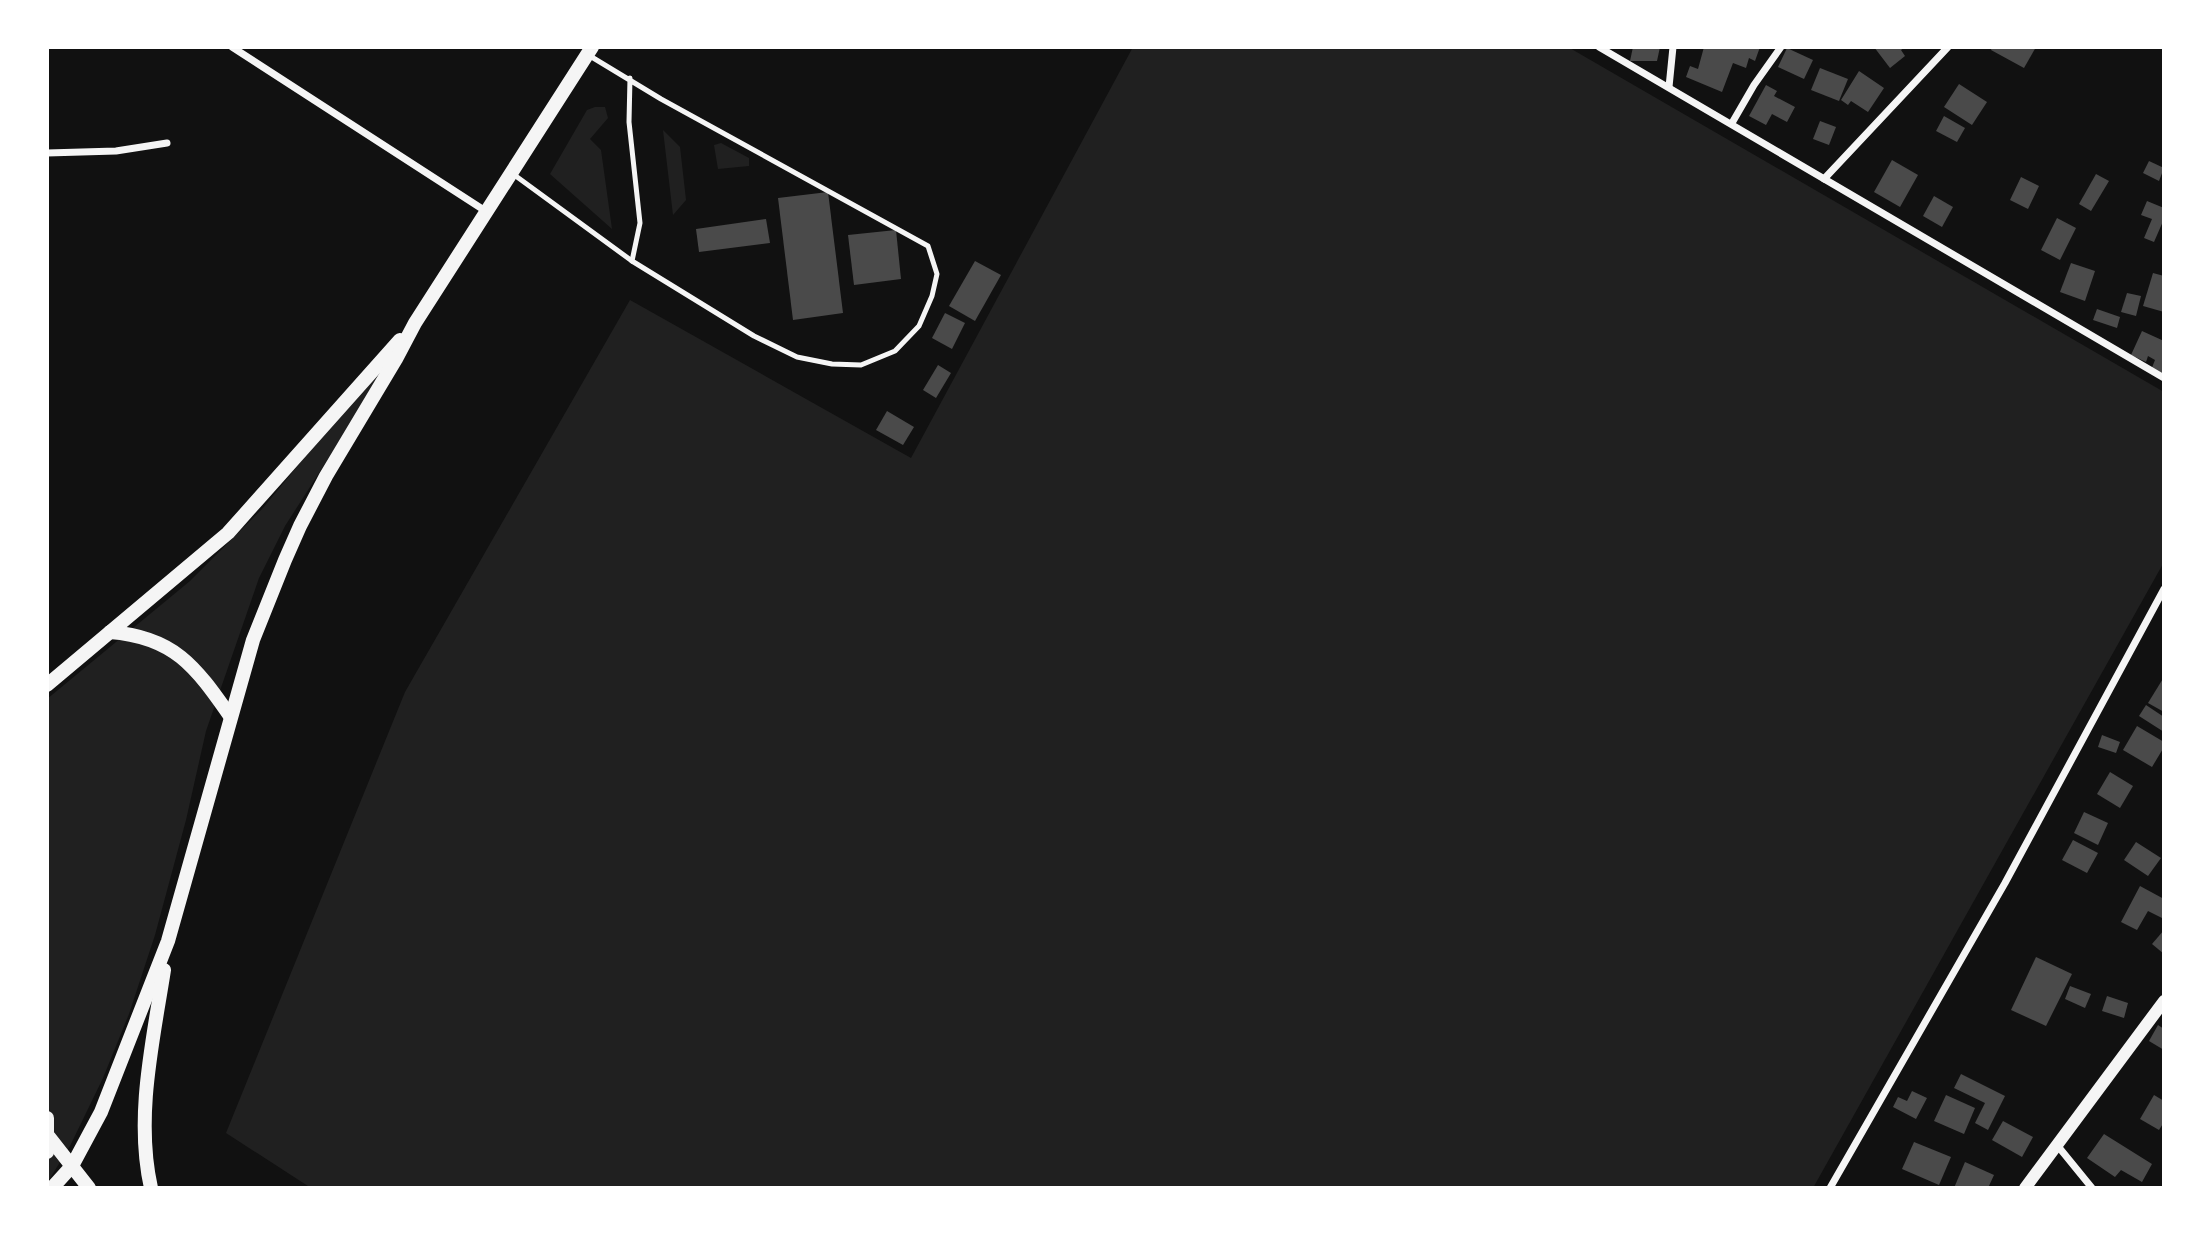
<svg xmlns="http://www.w3.org/2000/svg" width="2211" height="1235" viewBox="0 0 2211 1235" font-family="'Public Sans',sans-serif">
	<style>
		.green { fill: #202020 }
		.building { fill: #4a4a4a }
		.lines { fill: none; stroke-linecap: round; stroke-linejoin: round }
		.service { stroke: #f5f5f5; stroke-width: 5 }
		.minor { stroke: #f5f5f5; stroke-width: 7 }
		.tertiary { stroke: #f5f5f5; stroke-width: 12 }
		.secondary { stroke: #f5f5f5; stroke-width: 14 }
	</style>
	<rect width="100%" height="100%" fill="#111"/>
	<!-- green -->
	<g class="green">
		<path d="M1133,47H1568L2164,392V562L1813,1188H311L226,1133L405,692L630,300L911,458Z"/>
		<path d="M595,107H605L608,118L590,139L601,150L612,229L550,174L587,110Z"/>
		<path d="M663,130L680,147L686,200L673,215Z"/>
		<path d="M721,143L749,158V166L718,169L714,145Z"/>
		<path d="M415,323L285,526L259,578L206,731L186,820L155,935L129,1014L103,1078L70,1146L47,1183V699L190,581L263,508Z"/>
	</g>
	<!-- building -->
	<g class="building">
		<path d="M1633,47H1660L1657,61H1630Z"/>
		<path d="M1704,47L1718,49L1719,47H1760L1755,61L1749,58L1746,68L1733,63L1722,92L1686,77L1690,66L1698,69Z"/>
		<path d="M1874,47H1905L1901,50L1905,56L1890,68Z"/>
		<path d="M1992,47H2036L2024,68L1991,50Z"/>
		<path d="M1787,48L1813,60L1804,79L1778,67Z"/>
		<path d="M1820,68L1848,79L1839,101L1811,90Z"/>
		<path d="M1859,71L1884,88L1868,112L1851,101L1848,105L1841,100Z"/>
		<path d="M1959,84L1987,102L1972,125L1944,107Z"/>
		<path d="M1766,85L1777,91L1774,96L1795,107L1787,122L1772,114L1766,125L1749,116Z"/>
		<path d="M1944,116L1965,128L1957,142L1936,131Z"/>
		<path d="M1820,121L1836,127L1829,145L1813,139Z"/>
		<path d="M1892,160L1918,175L1900,207L1874,192Z"/>
		<path d="M2149,161L2164,168L2159,181L2143,173Z"/>
		<path d="M2096,174L2109,181L2091,211L2079,204Z"/>
		<path d="M2021,177L2039,186L2028,209L2010,200Z"/>
		<path d="M828,192L843,313L793,320L778,198Z"/>
		<path d="M1934,196L1953,207L1942,227L1923,216Z"/>
		<path d="M2147,201L2164,208V219L2154,242L2144,238L2152,219L2141,215Z"/>
		<path d="M2057,218L2076,228L2060,260L2041,250Z"/>
		<path d="M766,219L770,243L699,252L696,229Z"/>
		<path d="M896,230L901,279L854,285L848,235Z"/>
		<path d="M975,261L1001,275L975,321L949,306Z"/>
		<path d="M2071,263L2095,271L2085,301L2060,292Z"/>
		<path d="M2153,273L2164,276V312L2143,306Z"/>
		<path d="M2127,293L2141,296L2136,316L2121,312Z"/>
		<path d="M2097,309L2120,317L2117,328L2093,320Z"/>
		<path d="M945,313L965,323L952,349L932,338Z"/>
		<path d="M2142,331L2164,341V369L2161,374L2151,370L2155,360L2148,356L2146,362L2131,355Z"/>
		<path d="M938,365L951,373L936,398L923,390Z"/>
		<path d="M887,411L914,427L903,445L876,430Z"/>
		<path d="M2164,677V712L2148,703Z"/>
		<path d="M2146,705L2164,717V732L2139,716Z"/>
		<path d="M2137,726L2164,742V747L2152,767L2123,750Z"/>
		<path d="M2102,735L2120,742L2116,753L2098,747Z"/>
		<path d="M2110,772L2133,786L2120,808L2097,794Z"/>
		<path d="M2084,812L2108,823L2098,845L2074,833Z"/>
		<path d="M2073,840L2098,853L2087,873L2062,860Z"/>
		<path d="M2136,842L2161,858L2148,876L2124,860Z"/>
		<path d="M2140,886L2164,899V919L2148,911L2137,930L2121,922Z"/>
		<path d="M2164,930V954L2152,944Z"/>
		<path d="M2036,957L2072,974L2046,1026L2011,1010Z"/>
		<path d="M2070,986L2091,994L2085,1008L2065,999Z"/>
		<path d="M2107,996L2128,1003L2124,1018L2102,1011Z"/>
		<path d="M2158,1025L2164,1029V1050L2149,1041Z"/>
		<path d="M1961,1074L2005,1096L1988,1130L1975,1123L1985,1103L1954,1088Z"/>
		<path d="M1912,1091L1927,1098L1916,1119L1893,1107L1898,1097L1907,1101Z"/>
		<path d="M1946,1095L1975,1108L1964,1134L1934,1121Z"/>
		<path d="M2154,1095L2164,1101V1122L2159,1130L2140,1119Z"/>
		<path d="M2003,1121L2033,1137L2022,1157L1992,1140Z"/>
		<path d="M2104,1134L2152,1164L2142,1182L2121,1170L2115,1177L2087,1158Z"/>
		<path d="M1914,1142L1951,1157L1939,1185L1902,1169Z"/>
		<path d="M1965,1162L1994,1175L1988,1188H1954Z"/>
	</g>
	<g class="lines">
		<!-- service -->
		<g class="service">
			<path d="M590,56L661,99L928,246L937,274L932,296L919,326L895,351L861,365L832,364L797,357L754,336L632,261L640,223L629,122L630,78"/>
			<path d="M513,174L632,261"/>
		</g>
		<!-- minor -->
		<g class="minor">
			<path d="M232,47L487,212"/>
			<path d="M1599,47L2164,378"/>
			<path d="M1669,87L1673,47"/>
			<path d="M1732,123L1754,85L1781,47"/>
			<path d="M47,153L116,151L167,143"/>
			<path d="M1824,179L1948,47"/>
			<path d="M2057,1145L2092,1188"/>
			<path d="M1830,1188L2005,883L2164,589"/>
		</g>
		<!-- tertiary -->
		<path class="tertiary" d="M2025,1188L2164,1001"/>
		<!-- secondary -->
		<g class="secondary">
			<path d="M110,632C174,637 195,666 230,716"/>
			<path d="M47,685L228,533L400,340"/>
			<path d="M47,1118V1152"/>
			<path d="M49,1137L89,1188"/>
			<path d="M52,1188L72,1166L101,1112L168,941L253,640L285,560L300,526L326,476L396,359L415,323L592,47"/>
			<path d="M151,1188C135,1117 153,1041 164,970"/>
		</g>
	</g>
	<!-- border -->
	<rect width="2211" height="1235" fill="none" stroke="#ffffff" stroke-width="98"/>
</svg>
